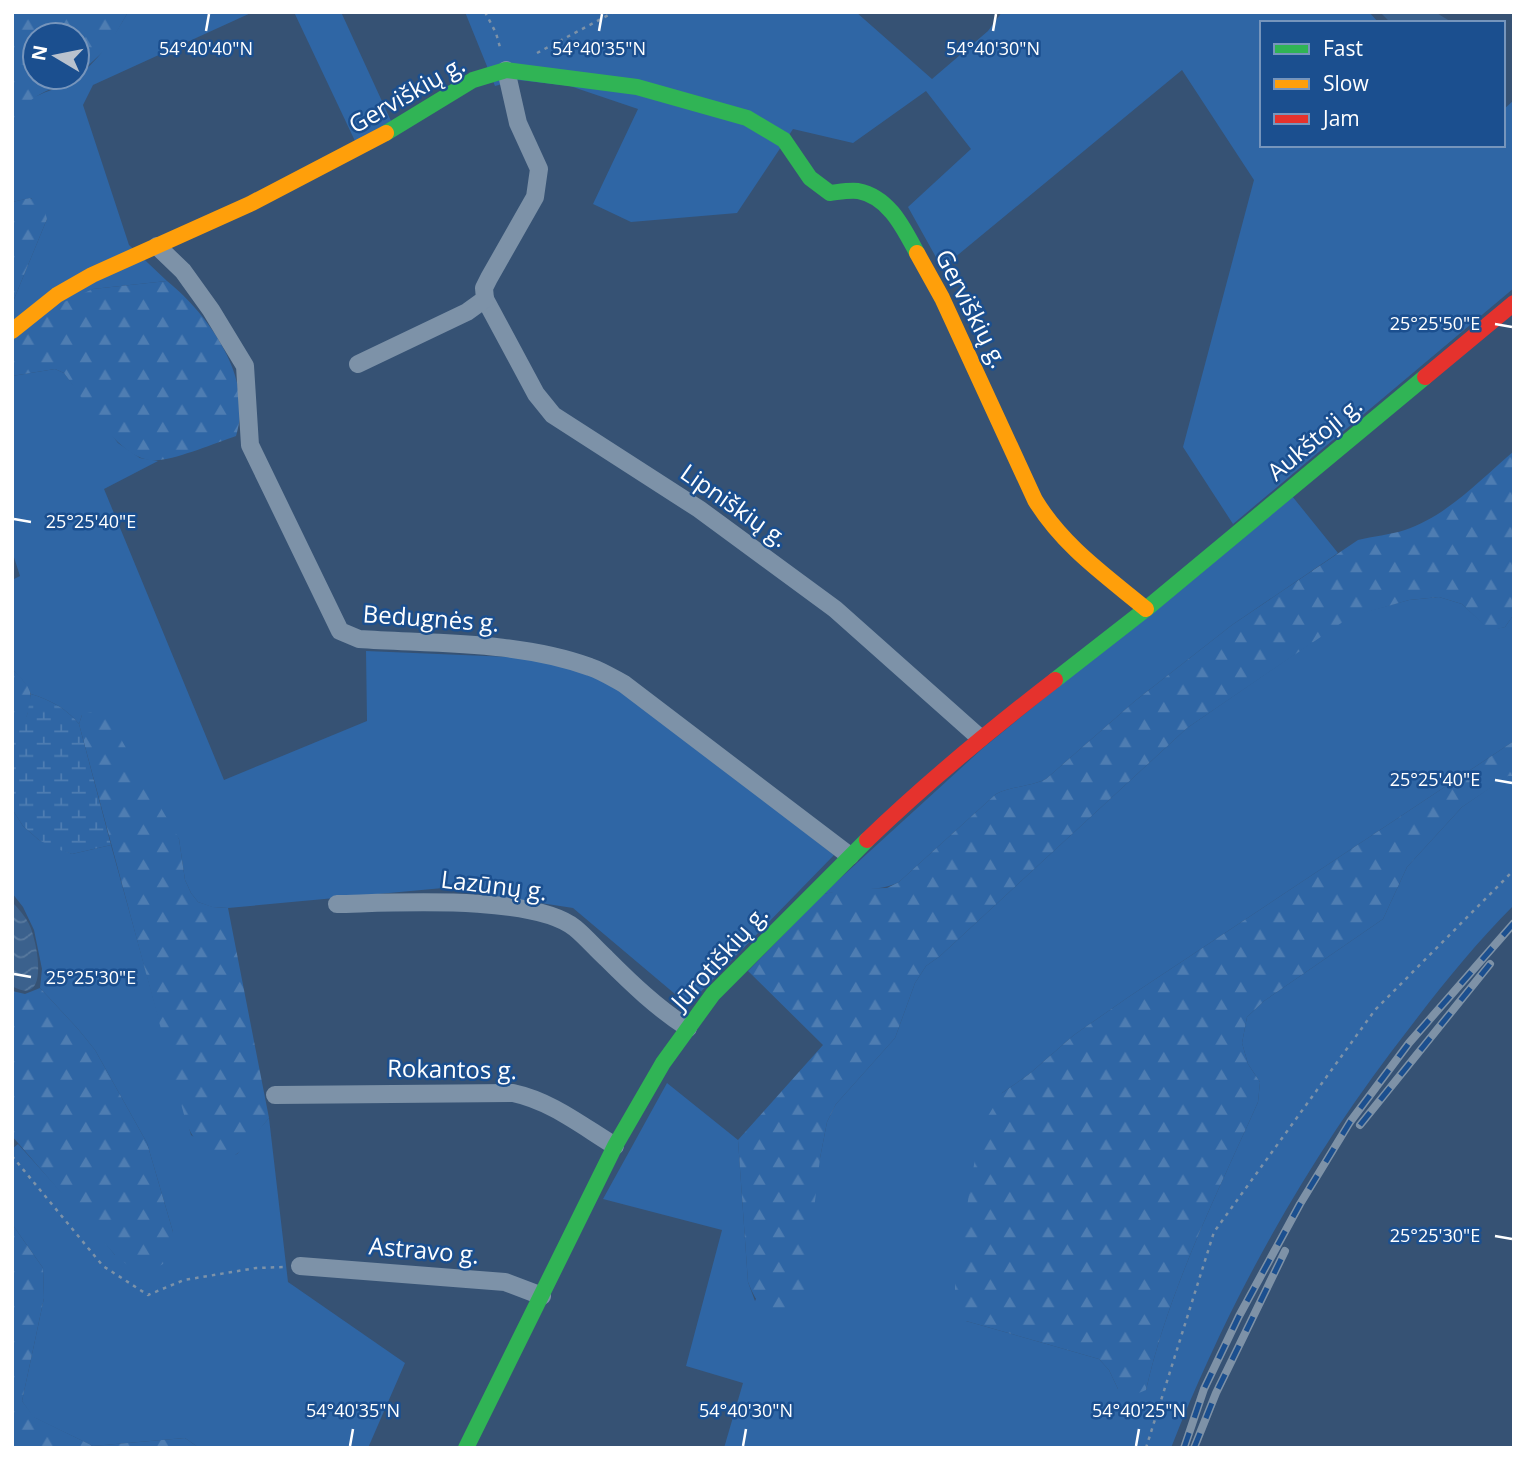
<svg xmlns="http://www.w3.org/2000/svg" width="1526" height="1460" viewBox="0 0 1526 1460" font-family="'Open Sans',sans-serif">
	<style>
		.grass { fill: #2f66a5 }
		.forest { fill: url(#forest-firs) }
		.wetland { fill: url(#wetland-marsh) }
		.water { fill: url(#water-waves) }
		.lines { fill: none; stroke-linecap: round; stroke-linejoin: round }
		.path { stroke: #7d92a8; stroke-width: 2.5; stroke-dasharray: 3.5 5; stroke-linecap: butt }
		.street { stroke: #7d92a8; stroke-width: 18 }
		.fast { stroke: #30b455; stroke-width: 16 }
		.slow { stroke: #ff9f0a; stroke-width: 16 }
		.jam { stroke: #e5322d; stroke-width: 16 }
		.rail-casing { stroke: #7e92a7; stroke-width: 8 }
		.rail { stroke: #1b4f8f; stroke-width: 5; stroke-dasharray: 16; stroke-linecap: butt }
		.ticks { fill: none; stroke: #fff; stroke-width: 2.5 }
		.labels { text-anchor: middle; stroke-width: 5; stroke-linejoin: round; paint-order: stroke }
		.street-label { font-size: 24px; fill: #fff; stroke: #1b4f8f }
		.ticks-label { font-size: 18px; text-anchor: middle; fill: #fff; stroke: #1b4f8f; stroke-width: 5; stroke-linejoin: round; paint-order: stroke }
	</style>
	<defs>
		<pattern id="forest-firs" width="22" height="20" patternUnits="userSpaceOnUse" patternTransform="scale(1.75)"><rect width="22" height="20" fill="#2f66a5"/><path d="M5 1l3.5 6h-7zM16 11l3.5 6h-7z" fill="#4e7db2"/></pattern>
		<pattern id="wetland-marsh" width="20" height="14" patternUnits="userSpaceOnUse" patternTransform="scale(1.75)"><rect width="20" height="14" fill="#2f66a5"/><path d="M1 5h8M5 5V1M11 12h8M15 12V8" fill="none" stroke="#4e7db2"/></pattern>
		<pattern id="water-waves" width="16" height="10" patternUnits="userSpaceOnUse" patternTransform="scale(1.75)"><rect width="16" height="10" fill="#3b618d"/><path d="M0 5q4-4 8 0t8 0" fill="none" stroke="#58799e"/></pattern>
	</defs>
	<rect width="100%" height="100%" fill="#365274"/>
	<!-- grass -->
	<g class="grass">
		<path d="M128,12H253L93,85L83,105L129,245L167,281L93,289L12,338V304L47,219L31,198L12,202C12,186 9,132 13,121C24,91 54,94 74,79C98,62 113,38 128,12Z"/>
		<path d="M294,12H341L392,123L355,141Z"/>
		<path d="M465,12H856L932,79L988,31L1002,12H1369L1379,23H1262V145H1503V110L1514,100V288L1233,524L1183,447L1254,180L1182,70L942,268L908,207L971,149L926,91L853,143L793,129L737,213L631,222L593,204L638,109L570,86L518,80L495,86Z"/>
		<path d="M55,369L64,373L118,443L140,458L158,461L104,489L224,780L367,721L366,651L513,657L577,668L625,692L834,855L688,1005L573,908L443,888L228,908L212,907L198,902L191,893L185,880L179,839L82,715L79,724C66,708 50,700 31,694L24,682L12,669V580L20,576L12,551V376Z"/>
		<path d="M1292,496L1338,553L1232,625L1135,701L1046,779C1029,787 1012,786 996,794L899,882C880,892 847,889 823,894L983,748Z"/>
		<path d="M1439,597L1462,604L1490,630L1505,627L1514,614V741L1130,996L1074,1035L1028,1075L1002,1093L966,1321L1099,1359L1109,1370L1118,1389L1146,1390C1169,1289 1216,1196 1258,1102L1260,1082L1248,1064L1242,1043L1247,1017L1264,1001L1383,919L1407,867L1462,807L1508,775L1514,776V905C1476,943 1443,984 1411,1026C1310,1155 1231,1295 1171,1448H724L743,1383L686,1366L722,1230L603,1199L667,1083L738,1140L748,1282L755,1301L820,1158L827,1122L836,1104L895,1038L915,983L926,966L940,956L1187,728L1350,616L1409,600Z"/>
		<path d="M12,809L23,826L39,840L72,854L111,845L191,1135L224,1157L237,1154L269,1118L288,1282L405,1363L368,1448H199L185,1438L93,1446L33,1417L22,1401L44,1298L43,1268L12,1224V1149L18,1144L92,1226L115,1255L173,1232L147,1143L95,1050L78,1029L40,988L42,969L34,930L23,907L12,893Z"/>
	</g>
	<!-- forest -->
	<g class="forest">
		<path d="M12,12H128L108,47L77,76V35H35V77H76L72,81C44,91 29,96 12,122Z"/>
		<path d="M30,198L43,205L47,219L12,304V202Z"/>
		<path d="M167,281C209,315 255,379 236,436C215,443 180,458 159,460C122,466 84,399 64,373L55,369L12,376V338L64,302L93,289Z"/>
		<path d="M1514,451V614L1505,627L1490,631L1462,604L1439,597L1409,600L1350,617L1187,728L940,956L926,966L915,983L895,1038L836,1104L827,1122L820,1158L804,1296C779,1328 760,1314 748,1282L738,1140L823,1045L748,971L823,894L849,889L887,888L899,882L996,794C1012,786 1029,787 1046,779L1135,701L1232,625L1358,540C1373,536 1390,535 1405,530C1447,516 1481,479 1514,451Z"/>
		<path d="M12,669C19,676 27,683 30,692C34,704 20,736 12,745Z"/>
		<path d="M90,712L99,713L111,722L179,839L185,880L191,893L198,902L213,907L228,908L269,1118C261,1127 245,1150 235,1155C211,1165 193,1141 186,1122L79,724L82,715Z"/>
		<path d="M1514,741V776H1508L1462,807L1407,867L1383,919L1264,1001L1247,1017L1242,1043L1248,1064L1260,1082L1258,1102C1216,1196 1169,1289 1146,1390L1134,1395L1118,1389L1109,1370L1099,1359L966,1321L955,1307V1278L980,1129L1002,1093L1028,1075L1074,1035L1130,996Z"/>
		<path d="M40,988L78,1029L95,1050L147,1143L173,1232L163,1264C139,1277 135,1271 115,1255L12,1136V991L25,994Z"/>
		<path d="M12,1224L43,1268L44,1298L22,1401L34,1417L93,1446L185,1438L199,1448H12Z"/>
	</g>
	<!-- wetland -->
	<path class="wetland" d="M31,694C50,700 66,708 79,724L111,845L72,854L54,848L39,840L23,826L12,809V745L27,715Z"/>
	<!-- water -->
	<g class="water">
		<path d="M1380,12H1435L1453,23H1391Z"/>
		<path d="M12,902C19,909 25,916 29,924C37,940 51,1009 12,986Z"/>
	</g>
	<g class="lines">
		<!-- path -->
		<g class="path">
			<path d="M485,12L496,33L501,51"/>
			<path d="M537,53L614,12"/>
			<path d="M12,1156L103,1266L148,1295L184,1280L256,1268L283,1267"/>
			<path d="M1146,1448L1214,1232L1375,1010L1514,870"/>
		</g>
		<!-- street -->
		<g class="street">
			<path d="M157,246L183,271L211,310L245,366L250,445L340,631L359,639C434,644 519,641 590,667C602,671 613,678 624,684L850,856"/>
			<path d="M485,299L536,394L553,415L699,509L835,609L980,738"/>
			<path d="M358,364L467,312L485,299L484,288L489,278L535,197L539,169L518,123L506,70"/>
			<path d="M337,904C392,903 533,894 575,928C586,937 596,949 606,958C632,984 657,1008 688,1028"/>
			<path d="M275,1095L513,1093C551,1101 582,1126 615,1146"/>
			<path d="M300,1266L505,1282L542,1296"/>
		</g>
		<!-- fast -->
		<g class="fast">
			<path d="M386,133L473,80L506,70L637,87L747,118L784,140L810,178L830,193C839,192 849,190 858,191C889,197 903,227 917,253"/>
			<path d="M1055,680L1146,609L1425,377"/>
			<path d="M466,1448L615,1146L663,1063L713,994L867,840"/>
		</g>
		<!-- slow -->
		<g class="slow">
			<path d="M917,253L942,298L1035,500C1063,546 1105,575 1146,609"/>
			<path d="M12,331L57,295L92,275L250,204L386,133"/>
		</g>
		<!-- jam -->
		<g class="jam">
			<path d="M1425,377L1514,303"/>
			<path d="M867,840C926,783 989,731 1055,680"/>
		</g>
		<!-- rail casing -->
		<g class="rail-casing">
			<g id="rail">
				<path d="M1360,1125L1490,964"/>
				<path d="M1184,1448L1204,1389L1239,1316L1300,1204L1350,1122L1409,1043L1514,923"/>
				<path d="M1194,1448L1216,1393L1285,1251"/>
			</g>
		</g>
		<!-- rail -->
		<use href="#rail" class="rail"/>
	</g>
	<!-- ticks -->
	<path class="ticks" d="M206,31L209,14M599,31L602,14M993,31L996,14M1495,324L1512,327M14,519L31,522M1495,780L1512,783M14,974L31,977M1495,1236L1512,1239M350,1446L353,1429M743,1446L746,1429M1136,1446L1139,1429"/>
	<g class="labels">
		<!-- street labels -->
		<g class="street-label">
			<text transform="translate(407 95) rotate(-30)" y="8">Gerviškių g.</text>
			<text transform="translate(971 309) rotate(63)" y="8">Gerviškių g.</text>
			<text transform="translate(1315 439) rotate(-40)" y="8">Aukštoji g.</text>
			<text transform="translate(734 506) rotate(35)" y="8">Lipniškių g.</text>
			<text transform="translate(431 619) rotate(4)" y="8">Bedugnės g.</text>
			<text transform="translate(494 886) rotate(7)" y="8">Lazūnų g.</text>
			<text transform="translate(720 958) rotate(-48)" y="8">Jūrotiškių g.</text>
			<text transform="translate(452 1070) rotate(1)" y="8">Rokantos g.</text>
			<text transform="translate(424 1251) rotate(5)" y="8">Astravo g.</text>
		</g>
	</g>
	<g class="ticks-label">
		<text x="206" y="55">54°40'40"N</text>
		<text x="599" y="55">54°40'35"N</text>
		<text x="993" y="55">54°40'30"N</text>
		<text x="1435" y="330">25°25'50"E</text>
		<text x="91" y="528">25°25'40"E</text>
		<text x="1435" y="786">25°25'40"E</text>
		<text x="91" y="984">25°25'30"E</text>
		<text x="1435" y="1242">25°25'30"E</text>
		<text x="353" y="1417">54°40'35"N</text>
		<text x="746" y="1417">54°40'30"N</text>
		<text x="1139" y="1417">54°40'25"N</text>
	</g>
	<!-- border -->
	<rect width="1526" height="1460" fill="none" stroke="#ffffff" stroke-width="28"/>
	<!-- legend -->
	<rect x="1260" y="21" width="245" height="126" fill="#1b4f8f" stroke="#7695bc" stroke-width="2"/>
	<rect x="1274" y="44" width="35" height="10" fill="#30b455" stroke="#7695bc" stroke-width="2"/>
	<text x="1323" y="56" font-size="21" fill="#ffffff">Fast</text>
	<rect x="1274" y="79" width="35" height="10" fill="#ff9f0a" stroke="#7695bc" stroke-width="2"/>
	<text x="1323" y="91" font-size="21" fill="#ffffff">Slow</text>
	<rect x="1274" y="114" width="35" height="10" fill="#e5322d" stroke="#7695bc" stroke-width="2"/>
	<text x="1323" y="126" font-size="21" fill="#ffffff">Jam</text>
	<!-- north arrow -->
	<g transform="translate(56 56) rotate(280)"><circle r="33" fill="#1b4f8f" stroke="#7695bc" stroke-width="2"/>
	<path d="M0-5L12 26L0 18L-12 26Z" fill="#b9c2ce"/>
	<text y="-10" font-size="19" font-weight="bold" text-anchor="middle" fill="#ffffff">N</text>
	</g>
</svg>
